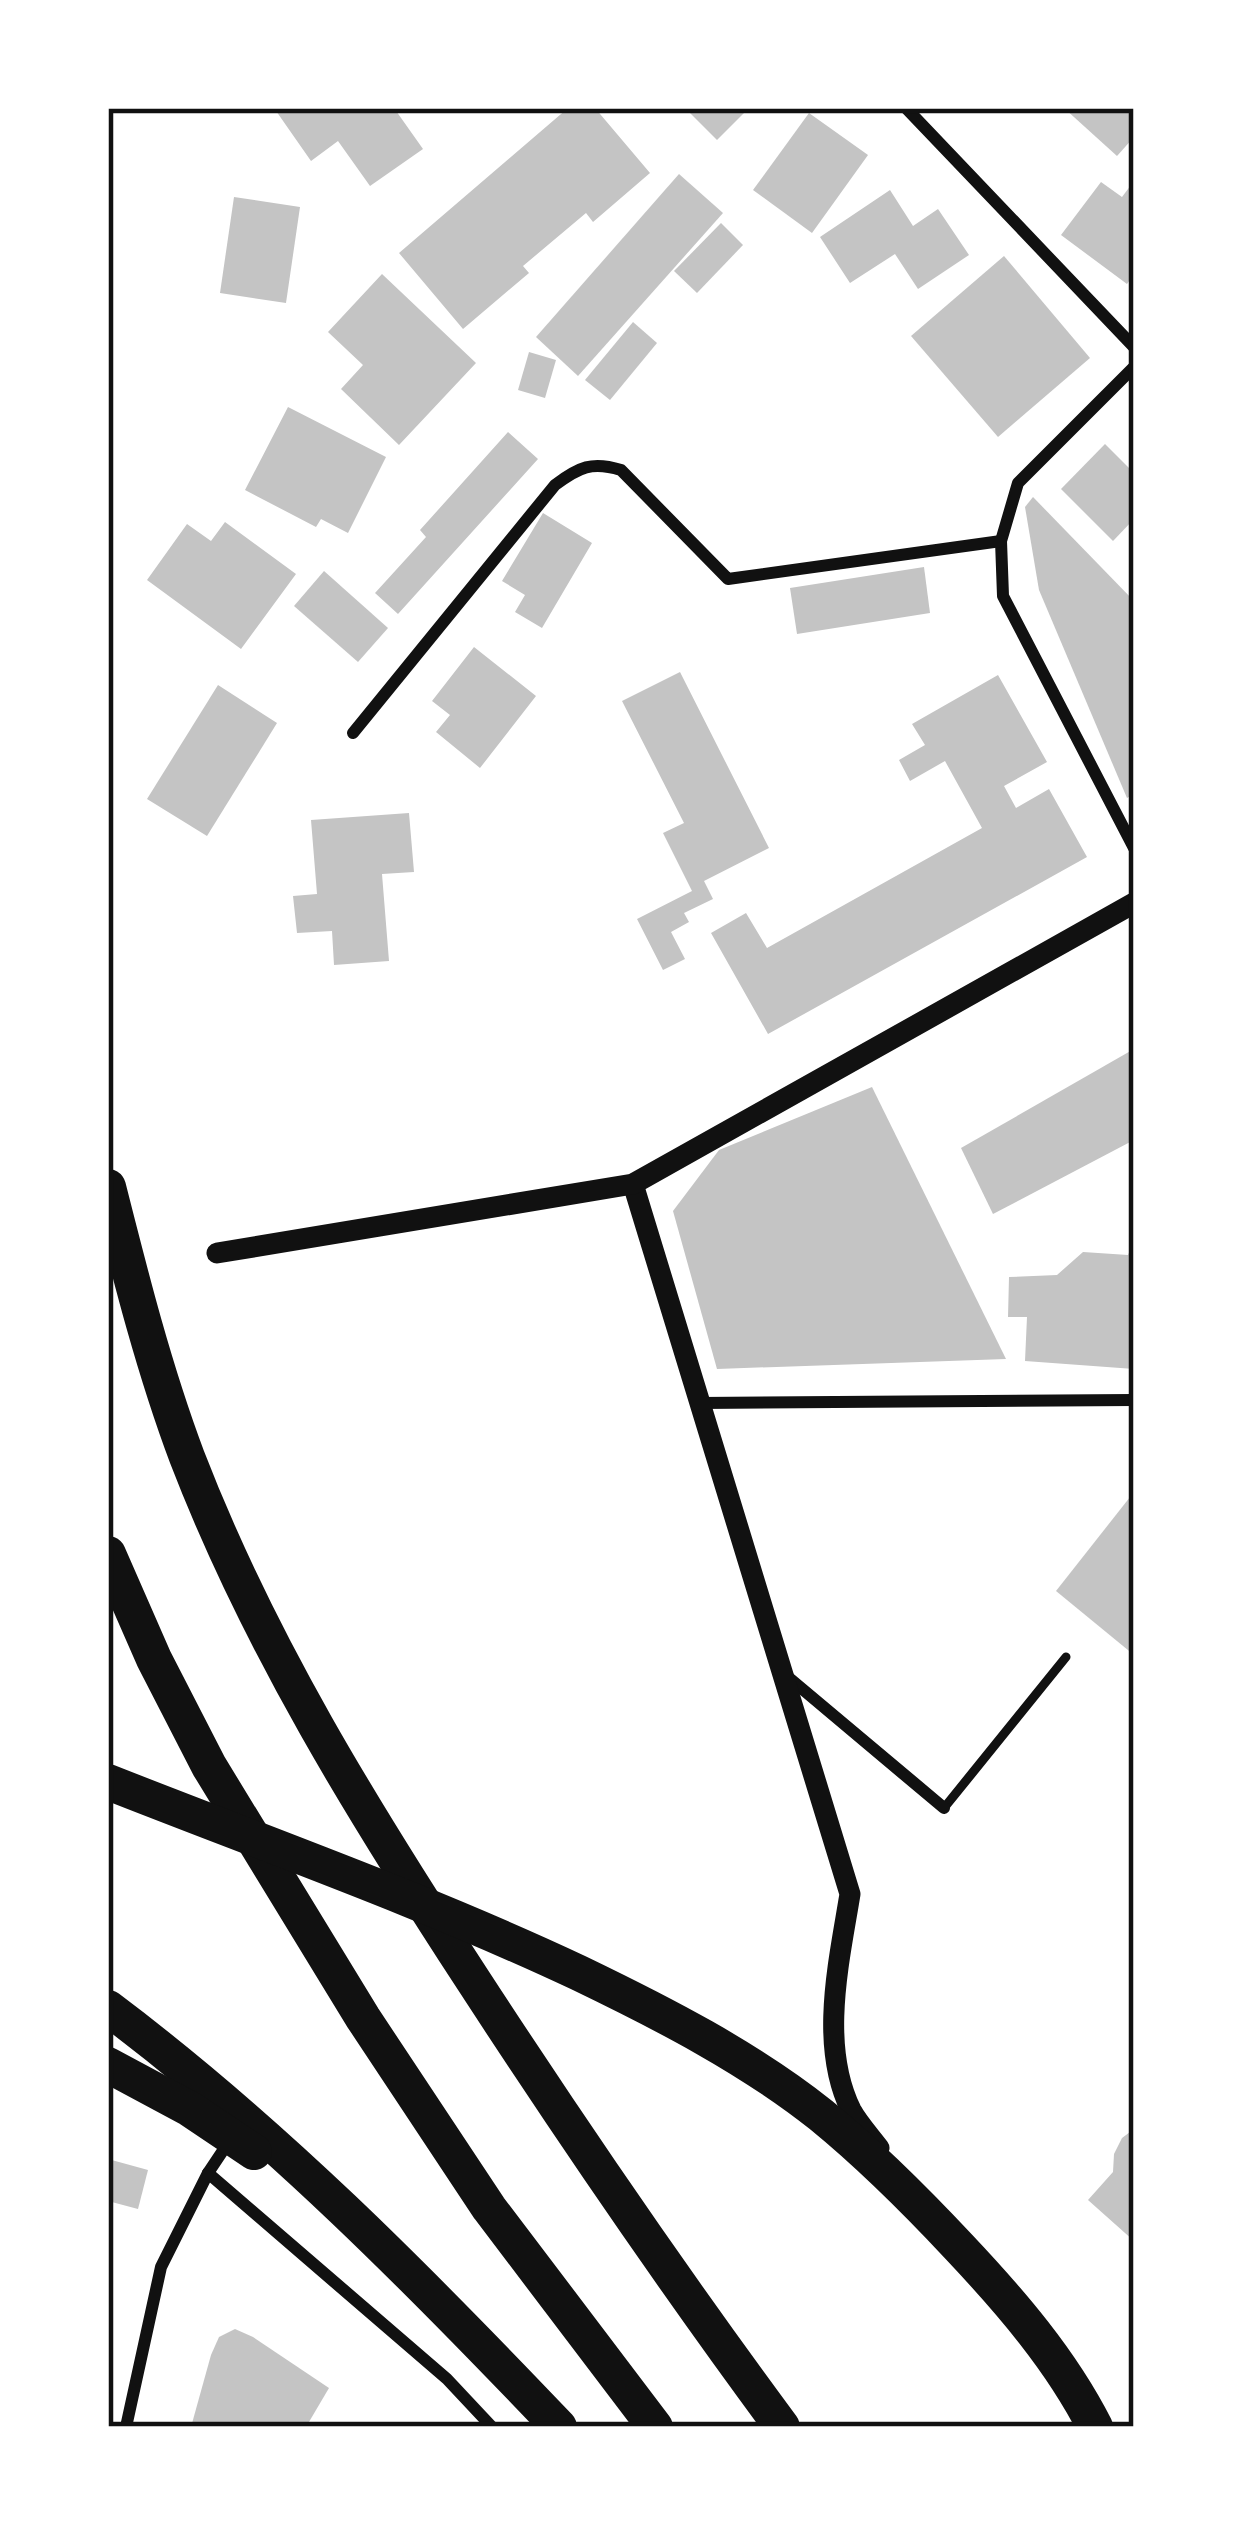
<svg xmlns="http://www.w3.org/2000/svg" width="1242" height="2535" viewBox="0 0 1242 2535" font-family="Spectral,serif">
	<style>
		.building { fill: #c4c4c4 }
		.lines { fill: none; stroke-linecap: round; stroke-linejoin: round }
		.service { stroke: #111; stroke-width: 9 }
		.minor { stroke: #111; stroke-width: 12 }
		.tertiary { stroke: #111; stroke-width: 21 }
		.motorway { stroke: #111; stroke-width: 36 }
		.neatline { fill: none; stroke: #111; stroke-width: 4.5 }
	</style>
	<rect width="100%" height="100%" fill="#fff"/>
	<!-- building -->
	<g class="building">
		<path d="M274,108H394L423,149L370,186L338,141L311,161Z"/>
		<path d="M568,108H595L650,173L593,222L586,213L523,266L529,273L463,329L399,253Z"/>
		<path d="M685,108H749L717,140Z"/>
		<path d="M1064,108H1134V137L1117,156Z"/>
		<path d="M809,113L868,155L812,233L753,190Z"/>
		<path d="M679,174L723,213L578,376L536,337Z"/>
		<path d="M1134,181V274L1127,284L1061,235L1101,182L1122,197Z"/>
		<path d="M890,190L913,226L938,209L969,255L918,289L895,254L850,283L820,237Z"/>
		<path d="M234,197L300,207L286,303L220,293Z"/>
		<path d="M721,223L743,245L697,293L674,271Z"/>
		<path d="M1004,256L1090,358L998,437L911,336Z"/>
		<path d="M382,274L476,363L399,445L341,389L363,365L328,332Z"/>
		<path d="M633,322L657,343L610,400L585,380Z"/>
		<path d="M529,352L556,360L545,398L518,390Z"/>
		<path d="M288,407L386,457L348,533L321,519L316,527L245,490Z"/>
		<path d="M508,432L538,459L398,614L375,593L426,537L420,530Z"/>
		<path d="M1105,444L1134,473V519L1113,541L1061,489Z"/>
		<path d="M1033,497L1134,601V794L1127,798L1039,590L1025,507Z"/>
		<path d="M543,513L592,543L542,628L515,612L525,595L502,581Z"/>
		<path d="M225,522L296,574L241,649L147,580L187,524L211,541Z"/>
		<path d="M924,567L930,613L797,634L790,588Z"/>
		<path d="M324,571L388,628L358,662L294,606Z"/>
		<path d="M474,647L536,696L480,768L436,732L450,715L432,701Z"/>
		<path d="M680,672L769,848L704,881L713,899L684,913L689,922L671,932L685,959L663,970L637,919L692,891L663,833L684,823L622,701Z"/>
		<path d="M998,675L1047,762L1004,786L1016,808L1049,789L1087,857L768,1034L711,933L746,913L767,948L982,828L945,761L910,781L899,760L925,745L912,724Z"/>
		<path d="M218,685L277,723L207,836L147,799Z"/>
		<path d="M409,813L414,872L382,874L389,961L334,965L332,931L297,933L293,896L317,894L311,820Z"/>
		<path d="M1134,1049V1140L993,1214L961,1148Z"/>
		<path d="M872,1087L1006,1359L717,1369L673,1211L719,1150Z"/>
		<path d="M1134,1241V1369L1025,1361L1027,1317H1008L1009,1277L1057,1275L1083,1252L1128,1255Z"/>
		<path d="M1134,1492V1655L1056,1591Z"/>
		<path d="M1134,2129V2241L1088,2200L1113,2172L1114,2154L1122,2138Z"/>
		<path d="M108,2159L148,2170L138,2209L108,2201Z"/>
		<path d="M235,2329L253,2337L329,2388L306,2427H191L211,2355L219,2337Z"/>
	</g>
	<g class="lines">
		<!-- service -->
		<path class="service" d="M944,1808L1066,1657"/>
		<!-- minor -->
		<g class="minor">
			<path d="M906,108L1134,347"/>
			<path d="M1134,367L1018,483L1001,541L1003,596L1134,848"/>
			<path d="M353,733L555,485C579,467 592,461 621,470L728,579L1001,541"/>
			<path d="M700,1403L1134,1400"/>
			<path d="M788,1677L944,1808"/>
			<path d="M208,2173L447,2379L492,2427"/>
			<path d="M126,2427L161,2267L208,2173L228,2143"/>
		</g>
		<!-- tertiary -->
		<g class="tertiary">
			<path d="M633,1184L850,1894C839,1962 819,2045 851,2110C858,2123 870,2136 879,2148"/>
			<path d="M217,1253L633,1184L1134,903"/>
		</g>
		<!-- motorway -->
		<g class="motorway">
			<path d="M108,1187C131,1278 154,1369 187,1457C259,1644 364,1813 473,1980C572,2132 674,2281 782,2427"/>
			<path d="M108,1554L154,1659L209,1766L363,2018L489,2208L655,2427"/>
			<path d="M108,1782C265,1844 426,1901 579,1973C662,2013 748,2057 821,2115C870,2155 916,2201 959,2247C1010,2301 1061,2360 1095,2427"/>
			<path d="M108,2008C272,2131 418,2279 559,2427"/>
			<path d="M108,2065L190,2109L254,2152"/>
		</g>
	</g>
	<!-- border -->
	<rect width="1242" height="2535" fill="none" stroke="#ffffff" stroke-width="222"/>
	<rect x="111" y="111" width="1020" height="2313" class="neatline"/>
</svg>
